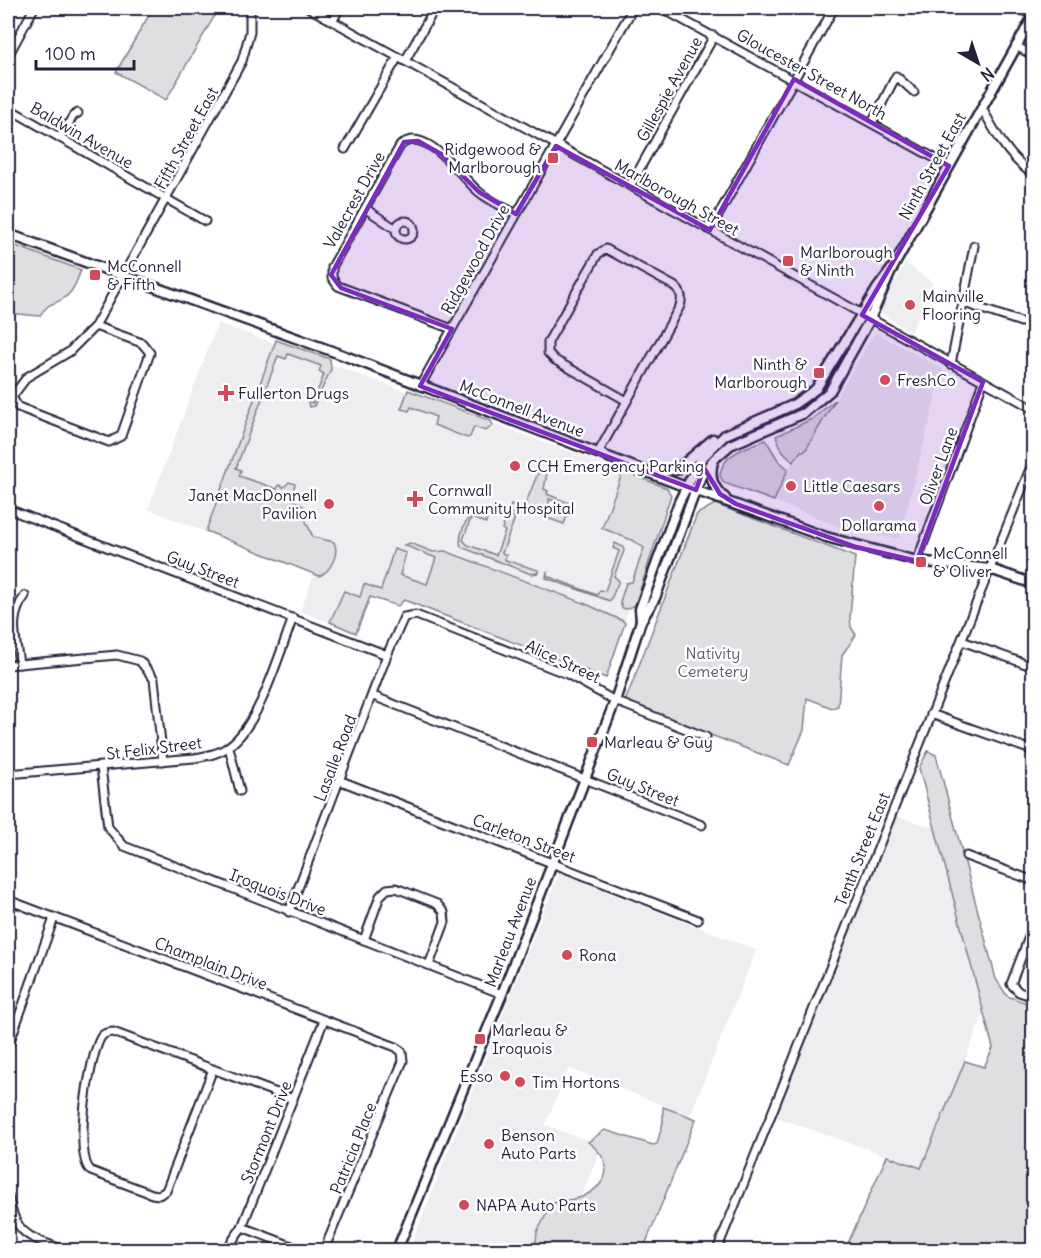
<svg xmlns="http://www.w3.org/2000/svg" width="1041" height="1258" viewBox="0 0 1041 1258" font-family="Delius,sans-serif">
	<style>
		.built { fill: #eeeef1 }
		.green { fill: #dfdfe2; stroke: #80808e; stroke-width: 1.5 }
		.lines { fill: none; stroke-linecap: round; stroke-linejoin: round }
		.minor-casing { stroke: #22223b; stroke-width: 11 }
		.major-casing { stroke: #22223b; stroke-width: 13 }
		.minor { stroke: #fff; stroke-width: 7 }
		.major { stroke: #fff; stroke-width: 8 }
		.marked { fill: #7b2cbf; fill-opacity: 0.2; stroke: #7b2cbf; stroke-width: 4.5; stroke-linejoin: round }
		.poi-dot { fill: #d1495b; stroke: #fff; stroke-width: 2 }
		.labels { text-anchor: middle; stroke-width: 5; stroke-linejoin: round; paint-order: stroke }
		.street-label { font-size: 16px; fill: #22223b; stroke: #fff }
		.poi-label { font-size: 16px; fill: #22223b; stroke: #fff; text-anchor: start }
		.park-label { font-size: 16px; fill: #5b5b6d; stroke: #fff }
	</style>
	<rect width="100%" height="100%" fill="#fff"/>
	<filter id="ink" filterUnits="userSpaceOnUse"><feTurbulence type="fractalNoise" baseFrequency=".0167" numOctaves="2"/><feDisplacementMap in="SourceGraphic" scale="12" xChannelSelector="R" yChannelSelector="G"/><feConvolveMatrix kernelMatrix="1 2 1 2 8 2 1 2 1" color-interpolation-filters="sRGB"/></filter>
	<g filter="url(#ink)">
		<!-- built -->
		<g class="built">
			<path d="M905,263L932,282L930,298L910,332L879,312Z"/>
			<path d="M218,323L623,471L603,528L650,547L606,678L404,600L398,606L370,597L356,633L300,611L314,575L148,509Z"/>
			<path d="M874,334H878L943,369L899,539L849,530L774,501L784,475L801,451H805Z"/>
			<path d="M895,816L936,828L983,1015L921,1168L776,1117Z"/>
			<path d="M559,873L756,950L690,1116L569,1068L545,1125L602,1146L558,1250H409Z"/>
		</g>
		<!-- green -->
		<g class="green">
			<path d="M153,8H203L215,15L166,100L116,72Z"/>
			<path d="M8,243L81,270C78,279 74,290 67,296C55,306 49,300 40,316L8,313Z"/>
			<path d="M276,340L330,359L331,369L314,406L309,407L308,402L313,403L324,374L319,371L321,366L288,354L286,359L278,356L236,468L241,470L239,476L277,489L279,485L284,487L289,482L295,484L291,498L306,508L303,515L313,537L334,542C340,554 330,572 319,576L206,531Z"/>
			<path d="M408,390L491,421L493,425L486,431L474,427L470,437L467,438L434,425L436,417L411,407L409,411L401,409Z"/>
			<path d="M835,400L805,451H801L793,462L782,450L776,436L812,419Z"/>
			<path d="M766,440L778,460L788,469L774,501L724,483L720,476C721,454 749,446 766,440Z"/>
			<path d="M542,471L547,473L544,489L548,491L547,494L571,504L570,508L549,499V505L556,511L558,506L569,510L564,524L524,510L522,515L508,513L511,505L520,508L525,505L538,473Z"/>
			<path d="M623,471L667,488L671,495L635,605L627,609L622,608L620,602L626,583L632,582L644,548L634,541L602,528Z"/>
			<path d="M715,504L855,557L850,617L851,627L856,635L842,655L838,706L832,708L807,698L804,730L789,765L625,702L697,514Z"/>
			<path d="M475,514L487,519L486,523L471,518L463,540L468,545L496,555L505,531L502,529L507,515L515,518L502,553L506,555L505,560L538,570V573L531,574L461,547C458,537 465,517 475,514Z"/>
			<path d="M410,543L433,552L445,551L586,604L623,621L625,623L606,678L404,600L398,606L370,597L356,633L330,622L344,591L360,597L364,584L381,590L394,549L406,553L400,575L427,584L436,558L404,545Z"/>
			<path d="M615,543L623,547L624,551L614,576L619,581L610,601L546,578L547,571V576L597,595L600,590L605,591L619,551L613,548Z"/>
			<path d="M928,751L936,755L996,979L1007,996L1033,1005V1250H845L887,1156L921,1168L965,1061L984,1067L993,1048L919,768Z"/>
			<path d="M663,1107L696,1119L643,1250H535L537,1232L552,1204C562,1199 574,1201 584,1196C613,1181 612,1160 588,1142L605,1130L653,1145L657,1144L663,1122Z"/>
		</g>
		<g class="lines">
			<!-- minor casing -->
			<g class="minor-casing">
				<g id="minor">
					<path d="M309,8L1034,409"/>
					<path d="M661,8L949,166"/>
					<path d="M1019,8L1033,16"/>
					<path d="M333,20L340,8"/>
					<path d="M1016,46L1034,56"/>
					<path d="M8,56L34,8"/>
					<path d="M405,61L435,8"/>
					<path d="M8,108L205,221"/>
					<path d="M982,108C996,134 1008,157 1034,175"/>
					<path d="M872,123L896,76L914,92"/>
					<path d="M60,138L73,116L78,113"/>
					<path d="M345,149L398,57"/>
					<path d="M630,186L714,36"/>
					<path d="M366,209L396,229"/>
					<circle cx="405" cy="230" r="9"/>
					<path d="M710,230L834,8"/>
					<path d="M964,303L1021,322"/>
					<path d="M95,326L142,343L150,353L121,436L109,442L18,407L12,397L27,377L69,352L95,326L242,61L250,32V8"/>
					<path d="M452,329L338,286L332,278V267L400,146C424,122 463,179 479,192C490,201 504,207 516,214"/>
					<path d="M951,364L974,246"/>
					<path d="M420,386L633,8"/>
					<path d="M598,453L680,306C683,297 681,291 674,286L606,249L598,254L548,342V353L555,360L627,401"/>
					<path d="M8,509L387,655"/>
					<path d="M917,561L983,382"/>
					<path d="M962,641L1034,667"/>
					<path d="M19,664C16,638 8,618 25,596"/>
					<path d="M8,665L117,655L140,661L154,679L163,761"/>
					<path d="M373,696L702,825"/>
					<path d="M931,714L1034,751"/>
					<path d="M229,747L240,791"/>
					<path d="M101,767L108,827L124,846L502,994"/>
					<path d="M8,774L194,758C206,756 219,754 229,746C260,724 279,654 293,618"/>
					<path d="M341,781L698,920"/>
					<path d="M966,856L1034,881"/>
					<path d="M8,900L396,1047L402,1052L403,1061L324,1250"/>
					<path d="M289,912L387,655L404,617L416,615L567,674L615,701L706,737"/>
					<path d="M1034,924L1011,984L1019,992L1034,997"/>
					<path d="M364,940L380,896L387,889L396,888L437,904L444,912L445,922L429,965"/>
					<path d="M8,1047L54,918"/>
					<path d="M213,1069L166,1191L159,1195L152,1194L91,1171C73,1156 89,1057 101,1037C104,1033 108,1032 113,1032L293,1099"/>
					<path d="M8,1196C16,1236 29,1237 64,1250"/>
					<path d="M242,1227L302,1250"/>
					<path d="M226,1250L242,1227L324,1020"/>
					<path d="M717,1250L1034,459"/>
				</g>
			</g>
			<!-- major casing -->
			<g class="major-casing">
				<g id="major">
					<path d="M8,234L340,354L686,487L826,537L917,561L990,569L1034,584"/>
					<path d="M713,462C709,476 713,489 725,498"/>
					<path d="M654,473L678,469L713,439"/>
					<path d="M641,621L655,598L701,476L714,459L730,445L804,413L830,391L870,319L892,269L1034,15"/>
					<path d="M397,1250L502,994L615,701L641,621L640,609L679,502L700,460L725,435L793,405L816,389L877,289L892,269"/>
				</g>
			</g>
			<!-- minor -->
			<use href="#minor" class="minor"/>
			<!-- major -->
			<use href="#major" class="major"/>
		</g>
	</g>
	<!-- marked area -->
	<path class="marked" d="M794,79L949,166L862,315L983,382L917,561L856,547L736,504L720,494L704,468L696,490L420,386L452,329L341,288L331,275L404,142L418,141L441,154L479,192L516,214L556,146L710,230Z"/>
	<!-- markers -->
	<g class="poi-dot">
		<rect x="547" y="152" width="12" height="12" rx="3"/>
		<rect x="782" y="255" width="12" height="12" rx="3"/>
		<rect x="89" y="269" width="12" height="12" rx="3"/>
		<circle cx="910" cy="305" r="6"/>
		<rect x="813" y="367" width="12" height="12" rx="3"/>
		<circle cx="885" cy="380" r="6"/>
		<path d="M223 384h6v6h6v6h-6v6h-6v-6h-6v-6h6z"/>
		<circle cx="515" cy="466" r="6"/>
		<circle cx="791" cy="486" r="6"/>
		<path d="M412 490h6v6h6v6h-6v6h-6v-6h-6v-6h6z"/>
		<circle cx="329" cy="504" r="6"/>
		<circle cx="879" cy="506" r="6"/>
		<rect x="915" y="556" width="12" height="12" rx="3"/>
		<rect x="586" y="736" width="12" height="12" rx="3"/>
		<circle cx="567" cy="955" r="6"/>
		<rect x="474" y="1033" width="12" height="12" rx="3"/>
		<circle cx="505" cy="1076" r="6"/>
		<circle cx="520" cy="1082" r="6"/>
		<circle cx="489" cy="1144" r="6"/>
		<circle cx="464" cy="1205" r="6"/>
	</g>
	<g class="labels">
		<!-- street labels -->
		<g class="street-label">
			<text transform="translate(812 74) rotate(29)" y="6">Gloucester Street North</text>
			<text transform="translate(669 89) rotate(-61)" y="6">Gillespie Avenue</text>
			<text transform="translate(82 135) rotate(30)" y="6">Baldwin Avenue</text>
			<text transform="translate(186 138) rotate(-61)" y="6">Fifth Street East</text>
			<text transform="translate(932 166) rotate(-61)" y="6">Ninth Street East</text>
			<text transform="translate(677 197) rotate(29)" y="6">Marlborough Street</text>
			<text transform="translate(354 200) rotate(-61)" y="6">Valecrest Drive</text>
			<text transform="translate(475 259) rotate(-61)" y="6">Ridgewood Drive</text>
			<text transform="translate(522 408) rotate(21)" y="6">McConnell Avenue</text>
			<text transform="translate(938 466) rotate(-70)" y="6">Oliver Lane</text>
			<text transform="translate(203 569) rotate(21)" y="6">Guy Street</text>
			<text transform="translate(563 661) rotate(25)" y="6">Alice Street</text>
			<text transform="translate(154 748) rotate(-7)" y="6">St Felix Street</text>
			<text transform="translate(335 758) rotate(-69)" y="6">Lasalle Road</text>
			<text transform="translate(643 787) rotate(22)" y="6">Guy Street</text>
			<text transform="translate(524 838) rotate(21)" y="6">Carleton Street</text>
			<text transform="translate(862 849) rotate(-68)" y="6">Tenth Street East</text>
			<text transform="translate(278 892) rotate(21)" y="6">Iroquois Drive</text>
			<text transform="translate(510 932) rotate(-69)" y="6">Marleau Avenue</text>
			<text transform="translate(211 963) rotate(21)" y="6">Champlain Drive</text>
			<text transform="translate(266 1132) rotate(-68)" y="6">Stormont Drive</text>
			<text transform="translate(353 1148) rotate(-68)" y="6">Patricia Place</text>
		</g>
		<!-- poi labels -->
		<g class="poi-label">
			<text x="541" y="155" text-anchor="end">Ridgewood &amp;<tspan x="541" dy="18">Marlborough</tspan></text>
			<text x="800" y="258">Marlborough<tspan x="800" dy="18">&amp; Ninth</tspan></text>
			<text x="107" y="272">McConnell<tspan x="107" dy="18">&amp; Fifth</tspan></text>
			<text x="922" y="302">Mainville<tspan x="922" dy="18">Flooring</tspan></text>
			<text x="807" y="370" text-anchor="end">Ninth &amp;<tspan x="807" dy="18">Marlborough</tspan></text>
			<text x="897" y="386">FreshCo</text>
			<text x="238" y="399">Fullerton Drugs</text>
			<text x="527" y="472">CCH Emergency Parking</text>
			<text x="803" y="492">Little Caesars</text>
			<text x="428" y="496">Cornwall<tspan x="428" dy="18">Community Hospital</tspan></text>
			<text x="317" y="501" text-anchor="end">Janet MacDonnell<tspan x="317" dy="18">Pavilion</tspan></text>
			<text x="879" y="531" text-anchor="middle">Dollarama</text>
			<text x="933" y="559">McConnell<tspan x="933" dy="18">&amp; Oliver</tspan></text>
			<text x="604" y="748">Marleau &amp; Guy</text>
			<text x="579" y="961">Rona</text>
			<text x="492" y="1036">Marleau &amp;<tspan x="492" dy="18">Iroquois</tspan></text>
			<text x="493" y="1082" text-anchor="end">Esso</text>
			<text x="532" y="1088">Tim Hortons</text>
			<text x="501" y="1141">Benson<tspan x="501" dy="18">Auto Parts</tspan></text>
			<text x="476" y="1211">NAPA Auto Parts</text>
		</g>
		<!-- park labels -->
		<g class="park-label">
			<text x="713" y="659">Nativity<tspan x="713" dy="18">Cemetery</tspan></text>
		</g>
	</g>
	<!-- margin -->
	<rect width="1041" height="1258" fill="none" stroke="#fff" stroke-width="30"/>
	<rect x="15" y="15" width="1011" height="1228" fill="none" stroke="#22223b" stroke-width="2" filter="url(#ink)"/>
	<!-- north arrow -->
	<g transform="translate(978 63) rotate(141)" stroke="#ffffff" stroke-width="4.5" paint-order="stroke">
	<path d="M0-4.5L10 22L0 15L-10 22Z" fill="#22223b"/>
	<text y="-9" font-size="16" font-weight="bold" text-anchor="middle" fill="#22223b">N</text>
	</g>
	<!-- scale -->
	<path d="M36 60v9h98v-9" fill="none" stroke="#22223b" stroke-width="3"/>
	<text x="45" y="60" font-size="18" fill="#22223b" stroke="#ffffff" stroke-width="4.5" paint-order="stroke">100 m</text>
</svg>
